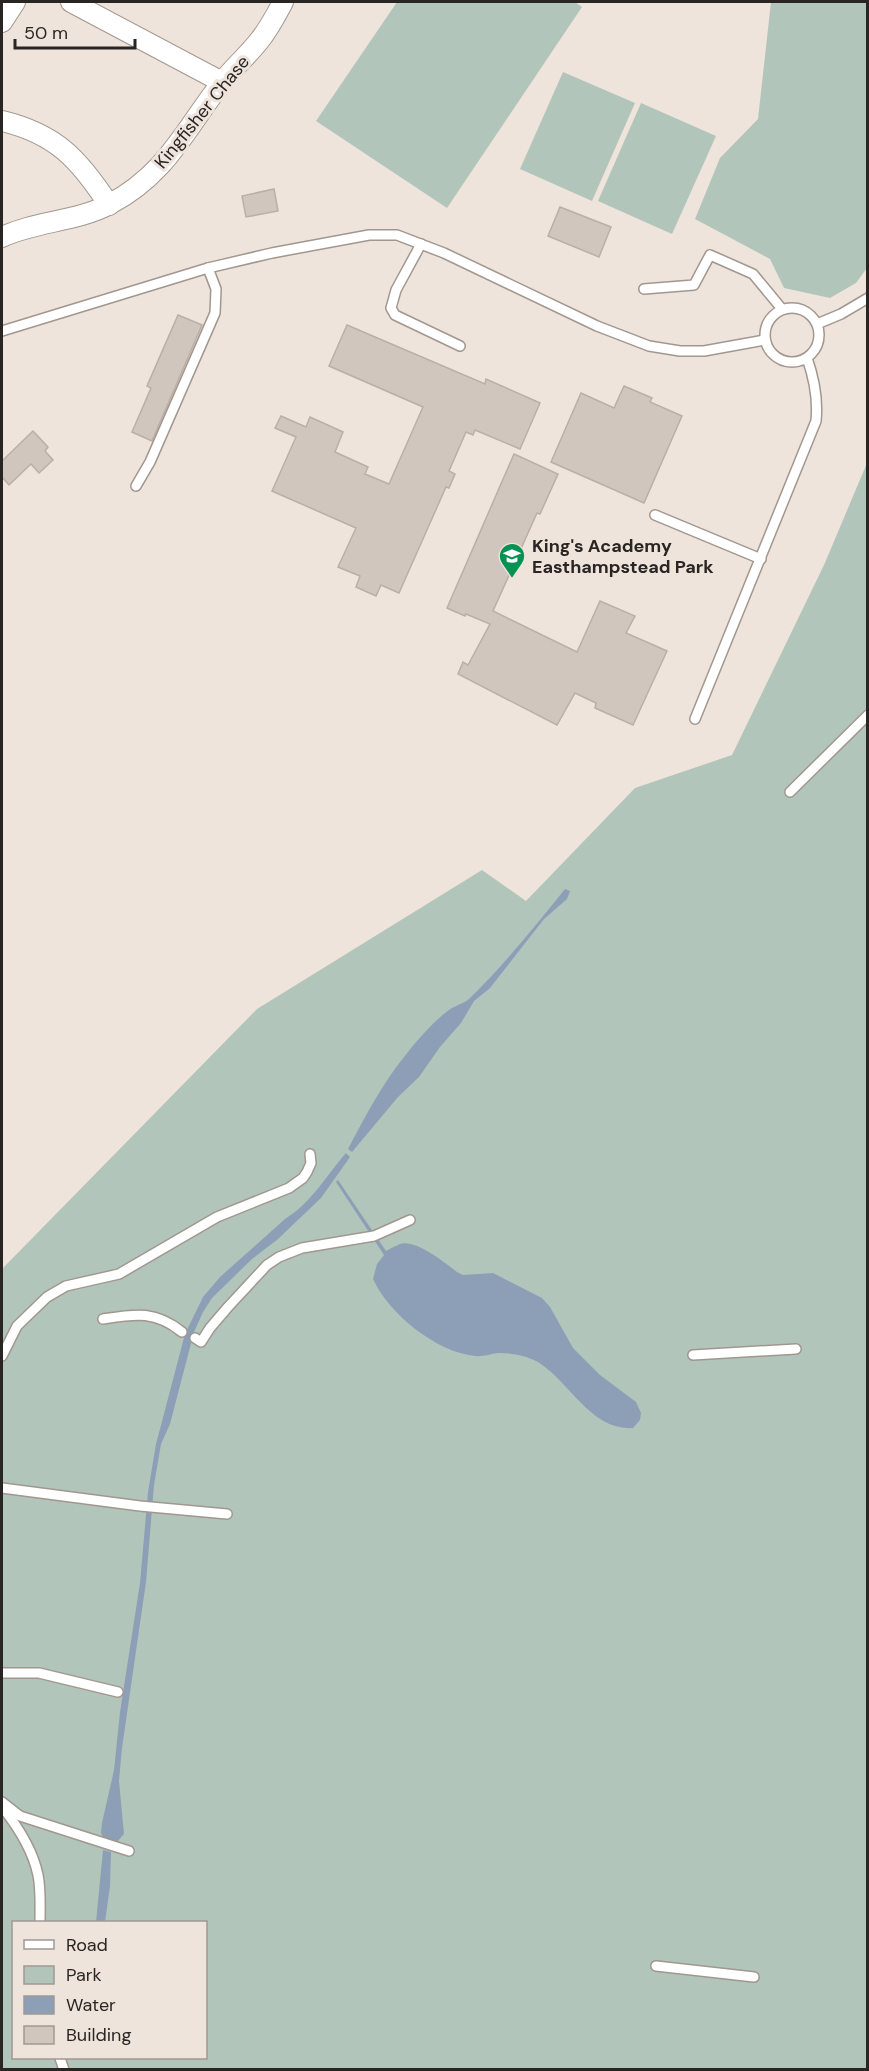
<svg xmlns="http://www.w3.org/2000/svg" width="869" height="2071" viewBox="0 0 869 2071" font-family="'DM Sans',sans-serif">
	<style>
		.green { fill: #b2c5ba; fill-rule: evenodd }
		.water { fill: #8d9fb7 }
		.building { fill: #d1c6be; stroke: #baafa7; stroke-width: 1.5 }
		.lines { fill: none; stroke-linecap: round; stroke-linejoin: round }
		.lane-casing { stroke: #a1978f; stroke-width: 12 }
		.street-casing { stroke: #a1978f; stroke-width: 22 }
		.lane { stroke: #fff; stroke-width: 9 }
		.street { stroke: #fff; stroke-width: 20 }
		.labels { text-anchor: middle; stroke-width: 6; stroke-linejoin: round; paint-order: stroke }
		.street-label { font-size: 18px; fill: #292522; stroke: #efe4dc }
		.poi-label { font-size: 18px; font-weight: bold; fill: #292522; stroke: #efe4dc; text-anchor: start }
	</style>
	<rect width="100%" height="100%" fill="#efe4dc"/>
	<!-- green -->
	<g class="green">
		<path d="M397,2H575L582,7L447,208L316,121Z"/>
		<path d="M771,2H867V268L856,283L830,298L784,288L770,259L695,219L720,158L758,119Z"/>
		<path d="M563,72L635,103L592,201L520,169Z"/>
		<path d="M641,103L716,136L672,234L598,201Z"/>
		<path d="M867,463V2069L2,2070V1269L257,1009L482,870L526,901L635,788L732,755L824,565ZM14,1922H206V2058H14Z"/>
	</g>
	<!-- water -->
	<g class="water">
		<path d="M565,889L570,891L567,899L544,919L490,988L474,1001L461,1023L440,1047L419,1077L398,1097L352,1152L348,1149C366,1115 383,1082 408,1052C420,1037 434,1021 449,1010C456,1005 463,1004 469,999C504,965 535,926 565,889Z"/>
		<path d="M346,1153L350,1157L321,1198L278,1239L252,1259L212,1298L203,1312L194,1332L170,1424L161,1444L154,1485L146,1582L122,1748L119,1781L124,1834L117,1842L105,1841L101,1833L102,1823L114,1770L120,1712L140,1583L148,1492L156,1444L185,1334L203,1297L220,1277L285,1219C311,1203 326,1176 346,1153Z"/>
		<path d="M338,1180L386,1251C390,1249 395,1246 400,1244C416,1239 445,1263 457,1272L463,1275L493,1273L542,1298L550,1307L573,1348L600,1375L636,1402L641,1413L640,1420L633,1428C591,1431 570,1382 538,1362C525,1355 512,1353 498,1353C490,1354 483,1357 475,1356C436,1352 389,1314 373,1279L377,1264L384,1255L336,1182Z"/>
		<path d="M103,1850L111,1852L110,1886L105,1922H96Z"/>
	</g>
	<!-- building -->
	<g class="building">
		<path d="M274,189L278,211L246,217L242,196Z"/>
		<path d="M560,207L611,227L599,257L548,236Z"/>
		<path d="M178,315L202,325L152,441L132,432L151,388L147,386Z"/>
		<path d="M347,325L485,384L486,379L540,403L520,449L475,430L473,435L466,432L449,471L455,474L449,488L446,487L399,593L381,585L376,596L356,587L360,576L338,567L356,528L272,491L296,437L275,428L281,416L306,427L310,417L343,432L335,452L368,467L365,474L389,484L423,407L329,366Z"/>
		<path d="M624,386L652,398L650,402L682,416L644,503L551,462L581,393L614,408Z"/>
		<path d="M33,431L48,447L45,451L53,460L39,473L31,464L9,485L2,477V461Z"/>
		<path d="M514,454L558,474L540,514L537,513L493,611L577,652L600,601L635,616L626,633L667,651L633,725L595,708L596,703L575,693L557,725L458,674L463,662L468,665L490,624L466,614L465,616L447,608Z"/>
	</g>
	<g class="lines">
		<!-- lane casing -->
		<g class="lane-casing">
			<g id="lane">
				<path d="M421,244L396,290L391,308L395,315L460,346"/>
				<path d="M644,289L694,285L710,255L753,274L782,309"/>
				<circle cx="792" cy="335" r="27"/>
				<path d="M817,324L841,314L868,298"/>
				<path d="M2,331L208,268L272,253L369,235H397L444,253L597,326L649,346L680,351H704L765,340"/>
				<path d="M136,486L150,462L215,313L216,289L208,268"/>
				<path d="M655,515L761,559"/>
				<path d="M695,719L816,421C818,401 814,378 807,358"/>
				<path d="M790,792L868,715"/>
				<path d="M103,1319C135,1314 155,1310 182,1332"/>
				<path d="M195,1338L201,1342L210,1328L228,1307L267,1265L279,1257L302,1248L374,1236L410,1220"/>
				<path d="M693,1355L796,1349"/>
				<path d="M2,1356L17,1326L47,1297L66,1286L119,1274L217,1217L289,1188L303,1178L307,1172L311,1163L310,1154"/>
				<path d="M2,1488L140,1506L227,1514"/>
				<path d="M2,1673H39L118,1692"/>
				<path d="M2,1802L20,1816L129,1851"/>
				<path d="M3,1808C18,1827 33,1851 38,1875C41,1890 40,1907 40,1922"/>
				<path d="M656,1966L754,1977"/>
				<path d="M60,2058L64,2070"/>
			</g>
		</g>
		<!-- street casing -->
		<g class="street-casing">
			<g id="street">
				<path d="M71,2L222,82"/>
				<path d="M2,22L15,2"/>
				<path d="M2,121C56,134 79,159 109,205"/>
				<path d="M2,237C36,221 76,222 110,204C167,174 185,129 223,81C234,67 248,55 259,41C269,29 276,15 283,2"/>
			</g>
		</g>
		<!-- lane -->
		<use href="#lane" class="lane"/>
		<!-- street -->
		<use href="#street" class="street"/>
	</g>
	<!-- icons -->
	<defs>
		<g id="school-pin" transform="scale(1.35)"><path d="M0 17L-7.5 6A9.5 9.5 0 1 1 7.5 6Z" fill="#059252" stroke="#efe4dc"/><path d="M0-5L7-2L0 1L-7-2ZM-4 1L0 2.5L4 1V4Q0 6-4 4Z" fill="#fff"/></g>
	</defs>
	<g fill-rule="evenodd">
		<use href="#school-pin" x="512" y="556"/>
	</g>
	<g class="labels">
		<!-- street labels -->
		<g class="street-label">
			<text transform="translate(202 112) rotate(-51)" y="6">Kingfisher Chase</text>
		</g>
		<!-- poi labels -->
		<g class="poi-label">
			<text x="532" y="552">King's Academy<tspan x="532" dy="21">Easthampstead Park</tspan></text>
		</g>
	</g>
	<!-- border -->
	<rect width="869" height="2071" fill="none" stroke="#292522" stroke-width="6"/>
	<!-- legend -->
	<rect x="12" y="1921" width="195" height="138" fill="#efe4dc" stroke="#a09892" stroke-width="1.5"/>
	<rect x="24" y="1940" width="30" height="9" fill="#ffffff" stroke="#a09892" stroke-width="1.5"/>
	<text x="66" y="1951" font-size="18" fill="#292522">Road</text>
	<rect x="24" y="1966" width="30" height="18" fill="#b2c5ba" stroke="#a09892" stroke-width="1.5"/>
	<text x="66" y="1981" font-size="18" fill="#292522">Park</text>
	<rect x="24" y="1996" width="30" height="18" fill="#8d9fb7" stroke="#a09892" stroke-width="1.5"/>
	<text x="66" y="2011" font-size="18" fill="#292522">Water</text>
	<rect x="24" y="2026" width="30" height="18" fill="#d1c6be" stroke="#a09892" stroke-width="1.5"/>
	<text x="66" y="2041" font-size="18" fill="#292522">Building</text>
	<!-- scale -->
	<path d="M15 39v9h120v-9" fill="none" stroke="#292522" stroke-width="3"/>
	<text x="24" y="39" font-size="18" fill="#292522" stroke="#efe4dc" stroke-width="4.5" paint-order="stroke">50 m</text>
</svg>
